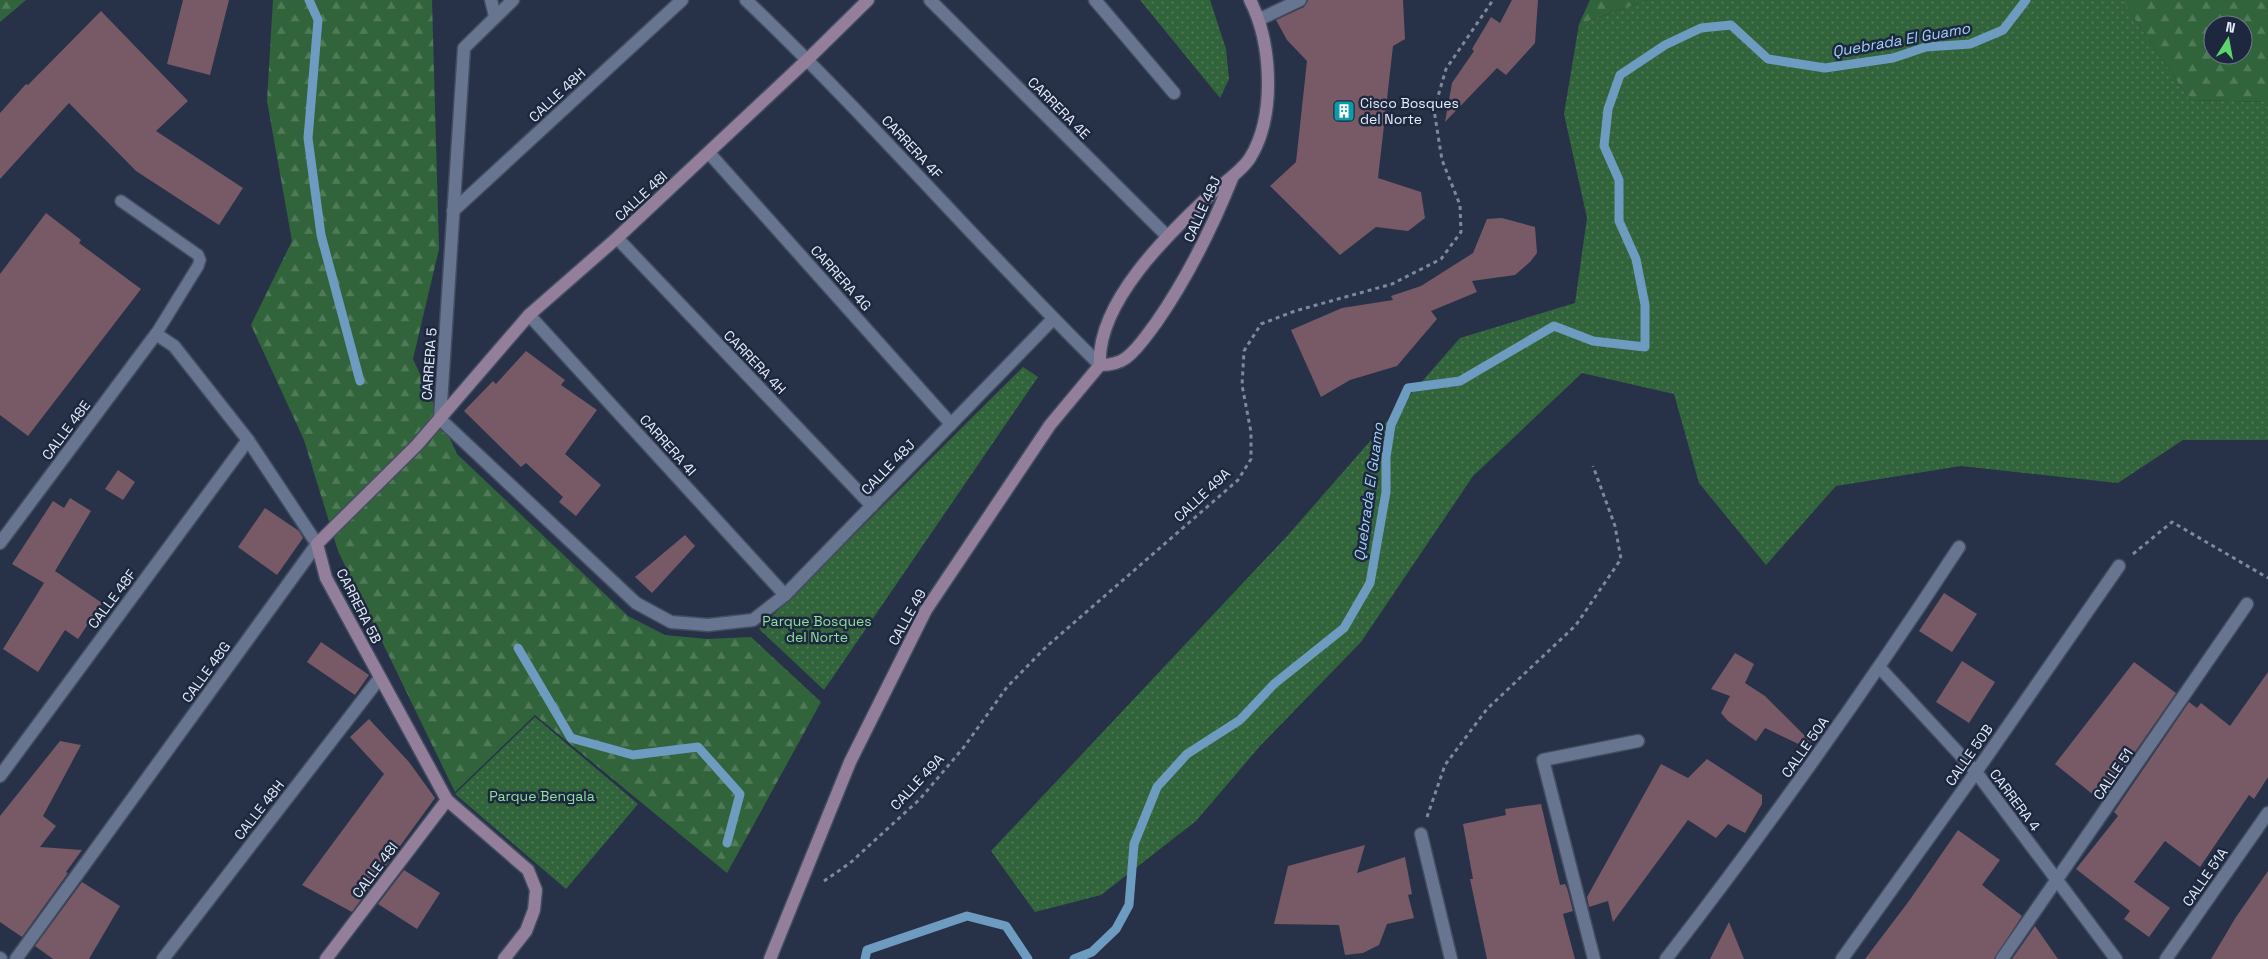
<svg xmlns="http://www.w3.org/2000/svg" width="2268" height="959" viewBox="0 0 2268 959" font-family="'Space Grotesk',sans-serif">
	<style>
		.grass { fill: url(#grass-dots) }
		.forest { fill: url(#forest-firs); fill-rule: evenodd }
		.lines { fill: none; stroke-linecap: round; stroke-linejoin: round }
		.stream { stroke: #6e9bc0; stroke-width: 9 }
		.building { fill: #785966 }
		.lane-casing { stroke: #434d60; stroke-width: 14 }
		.street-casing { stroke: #434d60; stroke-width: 15 }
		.secondary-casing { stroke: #434d60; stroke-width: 15 }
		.path { stroke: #7e889b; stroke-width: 3; stroke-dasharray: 4 4; stroke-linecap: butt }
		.lane { stroke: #687590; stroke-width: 11 }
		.street { stroke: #687590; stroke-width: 12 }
		.secondary { stroke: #947f9b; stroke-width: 12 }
		.labels { text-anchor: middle; stroke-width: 5; stroke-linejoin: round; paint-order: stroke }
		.street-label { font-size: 14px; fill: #e5edfc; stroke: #1d283e }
		.poi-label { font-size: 14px; fill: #e5edfc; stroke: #1d283e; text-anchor: start }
		.park-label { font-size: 14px; fill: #8fe19b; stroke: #1d283e }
		.water-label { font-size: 15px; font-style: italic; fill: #a1d2fa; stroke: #1d283e }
	</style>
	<defs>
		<pattern id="grass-dots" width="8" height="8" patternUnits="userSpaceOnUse" patternTransform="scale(1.25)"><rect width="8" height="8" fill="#32643b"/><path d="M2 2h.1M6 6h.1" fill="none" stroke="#507a58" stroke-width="1.8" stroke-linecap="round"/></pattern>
		<pattern id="forest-firs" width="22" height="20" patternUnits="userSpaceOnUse" patternTransform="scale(1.25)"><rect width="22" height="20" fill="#32643b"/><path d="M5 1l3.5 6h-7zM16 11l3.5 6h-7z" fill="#507a58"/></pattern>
	</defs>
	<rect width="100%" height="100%" fill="#273249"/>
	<!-- grass -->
	<g class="grass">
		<path d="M1140,0H1210L1226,49L1229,79L1220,98Z"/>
		<path d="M1648,0H2122L2190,100L2268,102V440H2183L2118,483L1961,466L1836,486L1766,565L1699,483L1674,394L1582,373L1473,476L1361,642L1260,746L1196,821L1101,895L1035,912L991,851L1289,534L1460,338L1575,303L1587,218L1564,114L1579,24Z"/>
		<path d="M1023,367L1038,377L824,690L759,629Z"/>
		<path d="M535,717L638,804L566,889L455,794Z"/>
	</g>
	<!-- forest -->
	<g class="forest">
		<path d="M0,0H26L0,22Z"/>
		<path d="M273,0H432L439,249L413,359L457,454L628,616L665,635L707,639L751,637L821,702L727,873L535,715L455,792L338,551L304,440L251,325L292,241L267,101Z"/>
		<path d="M1590,0H1648L1579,24Z"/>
		<path d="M2122,0H2268V102L2190,100ZM2213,25H2243V55H2213Z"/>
	</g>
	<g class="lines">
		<!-- stream -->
		<g class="stream">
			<path d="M309,0L318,20L308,138L321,235L360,381"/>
			<path d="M518,648L571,738L633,755L698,747L740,794L727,843"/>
			<path d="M865,959L867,950L967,916L1006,926L1028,959"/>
			<path d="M1074,959L1092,952L1116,929L1129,905L1134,844L1157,787L1187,754L1240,720L1274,684L1344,628L1370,583L1386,492V457L1391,425L1408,388L1460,381L1554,326L1593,341L1645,347V305L1636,259L1619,221V180L1604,146L1608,109L1620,75L1665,45L1701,28L1731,25L1768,59L1825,68L1893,58L1926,47L1970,44L2003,30L2026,0"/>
		</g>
	</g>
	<!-- building -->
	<g class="building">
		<path d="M183,0H229L210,75L167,64Z"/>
		<path d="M1308,0H1403L1405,39L1393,46L1378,178L1421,192L1425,218L1408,231L1376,227L1340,255L1270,186L1296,162L1307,61L1287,40L1276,20L1304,7Z"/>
		<path d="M1512,0H1538L1535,43L1506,75L1497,68L1445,122L1452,83L1474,51L1472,49L1491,17L1500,23Z"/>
		<path d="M101,11L188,101L156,131L243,188L219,225L136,171L69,103L0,179V113L26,84L28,85Z"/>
		<path d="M46,213L81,240L79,243L141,289L28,436L0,415V274Z"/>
		<path d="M1502,218L1535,227L1537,253L1530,262L1515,275L1472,281L1477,292L1431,311L1437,319L1397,366L1350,380L1321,397L1291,330L1342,308L1393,300L1391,296L1421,286L1473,253L1487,219Z"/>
		<path d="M526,351L565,380L561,385L597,410L565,454L601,485L576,516L559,502L563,497L526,463L521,467L464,411L493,381L496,384Z"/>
		<path d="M118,470L135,482L123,500L105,489Z"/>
		<path d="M70,498L91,511L55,571L102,603L78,639L65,630L38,672L3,649L44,583L12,564L53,501L64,508Z"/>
		<path d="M265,508L299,531L303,538L277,575L238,547Z"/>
		<path d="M685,535L695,546L652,593L635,577Z"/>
		<path d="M1944,593L1977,614L1952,652L1919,631Z"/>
		<path d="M321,642L369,675L355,695L307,662Z"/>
		<path d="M1735,653L1754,664L1745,683L1765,696L1814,745L1811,750L1765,728L1756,741L1728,721L1721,713L1730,696L1711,689Z"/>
		<path d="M1962,661L1995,682L1969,723L1936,702Z"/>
		<path d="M2134,662L2176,693L2101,801L2055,764Z"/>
		<path d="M2268,672V777L2254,799L2249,795L2200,867L2165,841L2134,882L2170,908L2149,937L2124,919L2130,911L2076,869L2118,816L2114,812L2189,702L2197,708L2201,703L2230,726Z"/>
		<path d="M369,719L409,762L435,798L352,912L302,885L384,774L350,737Z"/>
		<path d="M60,741L81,745L43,816L56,826L40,847L82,850L66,872L68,873L22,937L0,922V816Z"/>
		<path d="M1707,759L1762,795V804L1745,833L1728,824L1716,838L1688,820L1613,922L1608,901L1589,907L1587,897L1661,764L1688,778Z"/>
		<path d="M1541,804L1560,885L1565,884L1567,888L1573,911L1563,914L1575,959H1487L1470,879H1473L1463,824L1506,815L1505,809Z"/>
		<path d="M1958,830L2000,860L1982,885L2022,916L1994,959H1865L1909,901Z"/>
		<path d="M1365,845L1357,873L1405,857L1412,894L1408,895L1414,918L1387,924L1379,945L1363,953L1345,955L1339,925L1274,924L1288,866Z"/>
		<path d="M404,870L440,893L417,929L378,904Z"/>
		<path d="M2268,871V959H2211L2236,917Z"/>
		<path d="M82,882L120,906L89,959H53L35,946Z"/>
		<path d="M1729,922L1744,959H1710Z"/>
		<path d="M2035,926L2058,959H2012Z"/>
	</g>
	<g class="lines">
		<!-- lane casing -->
		<g class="lane-casing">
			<path id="lane" d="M121,201L198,255L200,260L198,266L156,334"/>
		</g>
		<!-- street casing -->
		<g class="street-casing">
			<g id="street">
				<path d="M491,0L495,16"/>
				<path d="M513,0L464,48L440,419L636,603L671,622L708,625L753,620L785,595L1053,319"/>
				<path d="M746,0C869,117 979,246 1100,365"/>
				<path d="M930,0L1167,236"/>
				<path d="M1095,0L1174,93"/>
				<path d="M1260,19L1300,0"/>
				<path d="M709,153L951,424"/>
				<path d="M453,211L682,0"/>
				<path d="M617,238L872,506"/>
				<path d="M529,315L785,595"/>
				<path d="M0,543L156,334L174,346L248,440L317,544L16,959"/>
				<path d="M1880,668L1976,772L2116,959"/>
				<path d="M0,776L248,440"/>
				<path d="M1421,834L1451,959"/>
				<path d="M0,958L1,959"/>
				<path d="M163,959L379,679"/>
				<path d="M1594,959L1543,760L1638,741"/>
				<path d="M1666,959C1770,825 1866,689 1959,547"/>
				<path d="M1842,959L1976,772L2119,566"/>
				<path d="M2002,959L2247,604"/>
				<path d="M2166,959L2268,813"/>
			</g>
		</g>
		<!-- secondary casing -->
		<g class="secondary-casing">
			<g id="secondary">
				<path d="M1100,365C1096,303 1169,233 1211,194C1223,183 1241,172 1250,158C1276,116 1272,43 1250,0"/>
				<path d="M1100,365C1110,365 1118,364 1126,358C1138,349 1146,336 1156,323C1188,277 1212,228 1233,176"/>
				<path d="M326,959L447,800"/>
				<path d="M504,959L526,931L534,910L536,890L528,870L447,800L326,578L317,544L417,445L529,315L617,238L808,59L868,0"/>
				<path d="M770,959L850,762L926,610L1050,425L1100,365"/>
			</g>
		</g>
		<!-- path -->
		<g class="path">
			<path d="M2133,554L2172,522L2268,578"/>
			<path d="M1427,817L1445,765L1487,709L1576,625L1621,559L1615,526L1593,466"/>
			<path d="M824,881L850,863L920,799L964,747L1007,687L1046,647L1238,480L1251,459V432L1242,385L1244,351L1261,324L1295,311L1392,284L1441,259L1461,232L1460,205L1442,160L1434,110L1446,69L1493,0"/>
		</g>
		<!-- lane -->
		<use href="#lane" class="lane"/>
		<!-- street -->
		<use href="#street" class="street"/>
		<!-- secondary -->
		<use href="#secondary" class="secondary"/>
	</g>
	<!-- icons -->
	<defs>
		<g id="building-square" transform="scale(1.125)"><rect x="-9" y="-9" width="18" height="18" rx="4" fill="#0f9aa8" stroke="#1d283e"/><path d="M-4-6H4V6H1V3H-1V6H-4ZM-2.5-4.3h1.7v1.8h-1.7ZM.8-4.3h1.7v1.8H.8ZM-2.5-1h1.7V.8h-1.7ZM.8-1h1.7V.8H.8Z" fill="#fff"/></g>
	</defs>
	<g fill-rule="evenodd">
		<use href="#building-square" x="1344" y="111"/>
	</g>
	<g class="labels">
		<!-- street labels -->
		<g class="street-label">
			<text transform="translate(557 95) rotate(-43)" y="5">CALLE 48H</text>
			<text transform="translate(1059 108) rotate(45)" y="5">CARRERA 4E</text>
			<text transform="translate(912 147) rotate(47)" y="5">CARRERA 4F</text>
			<text transform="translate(641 196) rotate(-43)" y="5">CALLE 48I</text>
			<text transform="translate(1202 209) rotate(-66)" y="5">CALLE 48J</text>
			<text transform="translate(841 278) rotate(48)" y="5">CARRERA 4G</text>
			<text transform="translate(755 362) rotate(46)" y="5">CARRERA 4H</text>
			<text transform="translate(429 364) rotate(-86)" y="5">CARRERA 5</text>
			<text transform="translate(66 430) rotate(-53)" y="5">CALLE 48E</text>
			<text transform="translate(668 445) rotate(48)" y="5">CARRERA 4I</text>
			<text transform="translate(888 467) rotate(-46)" y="5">CALLE 48J</text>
			<text transform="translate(1202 495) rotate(-43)" y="5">CALLE 49A</text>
			<text transform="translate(112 599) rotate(-53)" y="5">CALLE 48F</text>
			<text transform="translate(359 606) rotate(63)" y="5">CARRERA 5B</text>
			<text transform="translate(907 617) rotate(-61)" y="5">CALLE 49</text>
			<text transform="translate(206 672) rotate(-54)" y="5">CALLE 48G</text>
			<text transform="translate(1805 747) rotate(-55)" y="5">CALLE 50A</text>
			<text transform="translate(1969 755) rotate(-55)" y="5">CALLE 50B</text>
			<text transform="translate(2113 774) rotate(-56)" y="5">CALLE 51</text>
			<text transform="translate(917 782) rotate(-47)" y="5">CALLE 49A</text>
			<text transform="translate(2015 800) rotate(53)" y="5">CARRERA 4</text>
			<text transform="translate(259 810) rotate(-52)" y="5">CALLE 48H</text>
			<text transform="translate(375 870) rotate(-53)" y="5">CALLE 48I</text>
			<text transform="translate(2205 877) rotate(-55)" y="5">CALLE 51A</text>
		</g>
		<!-- poi labels -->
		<g class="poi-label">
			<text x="1360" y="108">Cisco Bosques<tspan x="1360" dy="16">del Norte</tspan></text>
		</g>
		<!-- park labels -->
		<g class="park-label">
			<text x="817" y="626">Parque Bosques<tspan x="817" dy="16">del Norte</tspan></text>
			<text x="542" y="801">Parque Bengala</text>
		</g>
		<!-- water labels -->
		<g class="water-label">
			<text transform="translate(1901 40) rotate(-10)" y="5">Quebrada El Guamo</text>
			<text transform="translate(1369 492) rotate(-82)" y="5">Quebrada El Guamo</text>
		</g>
	</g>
	<!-- north arrow -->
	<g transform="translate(2228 40) rotate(11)"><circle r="24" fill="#1d283e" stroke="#6d778a"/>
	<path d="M0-4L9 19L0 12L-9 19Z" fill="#5dd56c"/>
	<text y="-8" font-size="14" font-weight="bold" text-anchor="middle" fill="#e5edfc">N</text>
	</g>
</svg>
